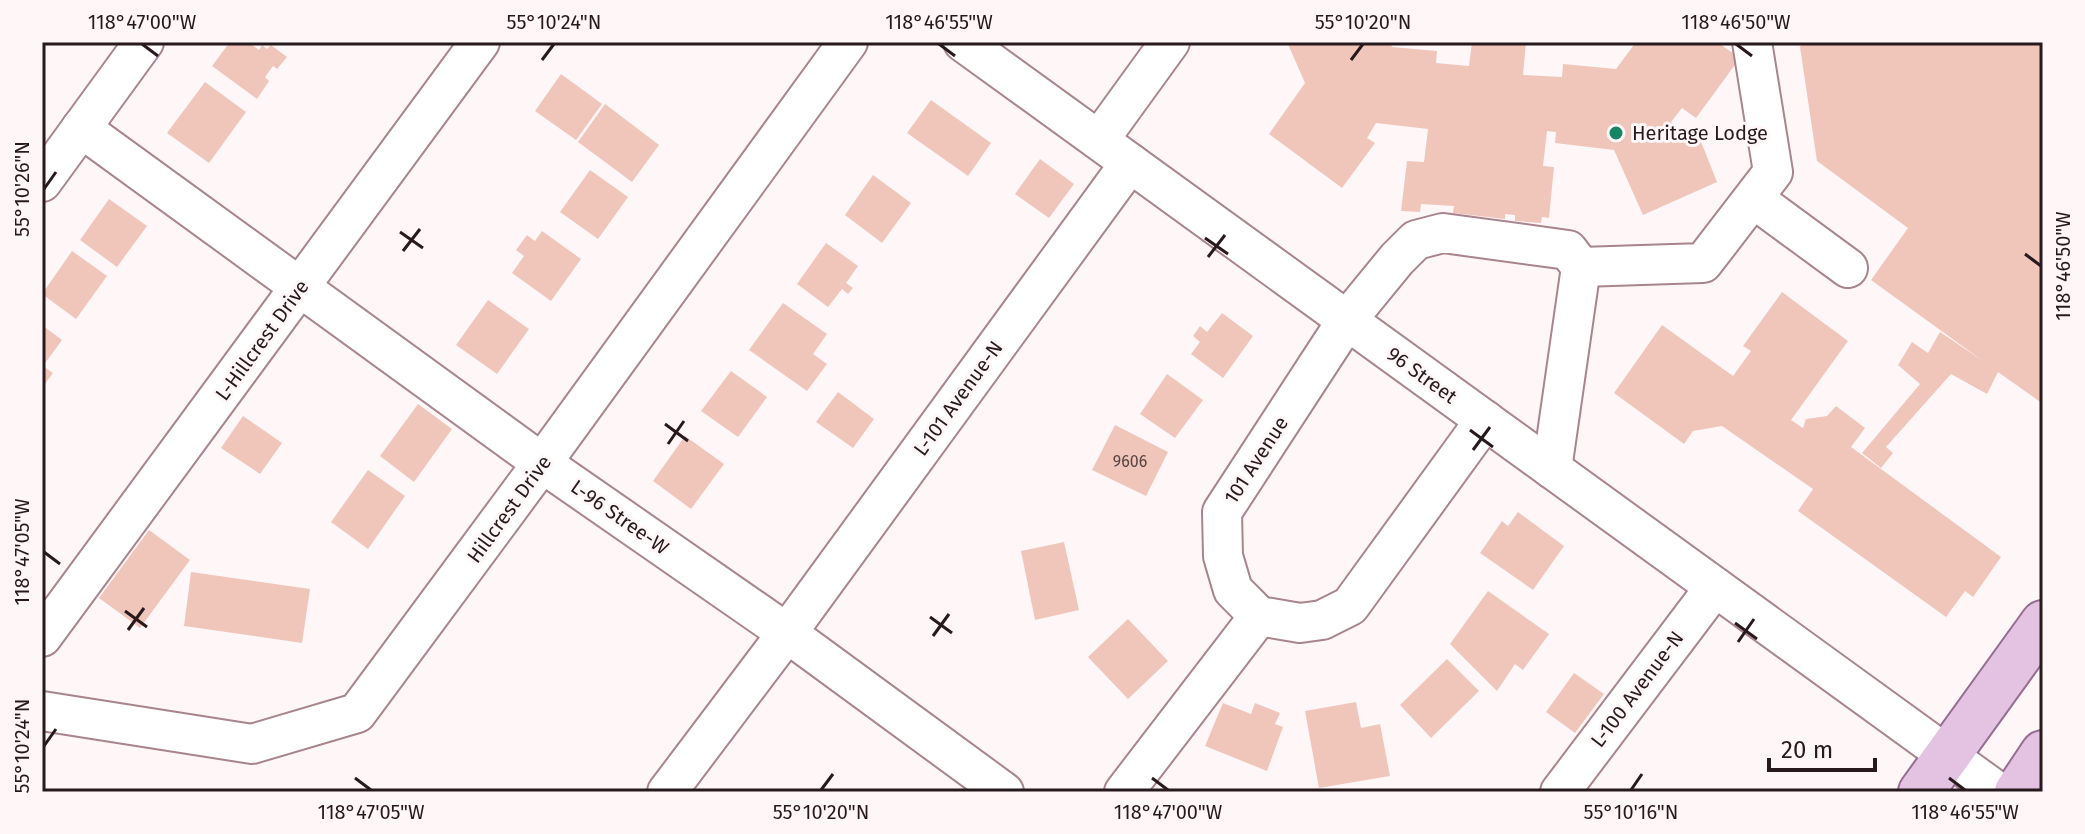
<svg xmlns="http://www.w3.org/2000/svg" width="2085" height="834" viewBox="0 0 2085 834" font-family="'Fira Sans',sans-serif">
	<style>
		.building { fill: #f0c6bb }
		.lines { fill: none; stroke-linecap: round; stroke-linejoin: round }
		.minor-casing { stroke: #a8848d; stroke-width: 42 }
		.major-casing { stroke: #966c90; stroke-width: 48 }
		.minor { stroke: #fff; stroke-width: 38 }
		.major { stroke: #e4c2e2; stroke-width: 44 }
		.ticks { fill: none; stroke: #27191c; stroke-width: 3 }
		.poi-dot { fill: #168563; stroke: #fff6f8; stroke-width: 3 }
		.labels { text-anchor: middle; stroke-width: 6; stroke-linejoin: round; paint-order: stroke }
		.number-label { font-size: 16px; fill: #594444 }
		.poi-label { font-size: 20px; fill: #27191c; stroke: #fff6f8; text-anchor: start }
		.street-label { font-size: 20px; fill: #27191c; stroke: #fff6f8 }
		.neatline { fill: none; stroke: #27191c; stroke-width: 3 }
		.ticks-label { font-size: 20px; text-anchor: middle; fill: #27191c }
	</style>
	<rect width="100%" height="100%" fill="#fff6f8"/>
	<!-- building -->
	<g class="building">
		<path d="M230,42H248L259,50L262,45L267,49L271,45L287,57L277,69L273,66L265,77L269,81L257,99L212,66Z"/>
		<path d="M1287,42H1390L1392,47L1437,51L1436,63L1469,66L1472,42H1526L1523,75L1562,77L1563,64L1616,69L1636,42H1717L1740,58L1696,118L1682,108L1671,122L1678,136L1696,129L1717,182L1643,215L1614,150L1555,143L1556,132L1547,131L1543,166L1554,167L1549,218L1542,217L1541,223L1515,221V215L1505,214V219L1453,213L1454,206L1421,204L1420,212L1401,211L1407,161L1424,162L1428,129L1376,123L1367,138L1375,143L1342,188L1269,134L1305,83Z"/>
		<path d="M1803,42H2043V404L1998,372L1987,394L1951,374L1886,447L1893,453L1881,468L1862,453L1920,384L1898,365L1912,342L1928,353L1940,332L1983,361L1871,280L1908,228L1817,161L1800,47Z"/>
		<path d="M561,74L602,104L576,140L535,111Z"/>
		<path d="M205,82L246,112L209,163L167,133Z"/>
		<path d="M931,100L991,143L968,176L907,133Z"/>
		<path d="M605,104L659,145L632,182L578,142Z"/>
		<path d="M1040,159L1074,184L1049,218L1015,194Z"/>
		<path d="M590,170L628,197L598,239L560,212Z"/>
		<path d="M873,175L911,203L882,243L845,215Z"/>
		<path d="M109,199L147,226L117,267L80,240Z"/>
		<path d="M542,231L581,259L551,301L512,273L524,256L516,250L527,235L535,241Z"/>
		<path d="M826,243L858,266L846,283L853,288L848,294L842,289L828,307L797,284Z"/>
		<path d="M72,251L107,276L76,319L42,294Z"/>
		<path d="M1782,292L1848,341L1791,420L1803,428L1806,419L1827,416L1836,406L1865,428L1851,447L2001,557L1973,597L1965,591L1946,617L1798,511L1813,489L1722,426L1693,431L1684,444L1614,393L1662,325L1733,376L1751,351L1743,346Z"/>
		<path d="M488,300L529,329L497,374L456,345Z"/>
		<path d="M783,303L827,334L813,354L827,364L807,391L749,350Z"/>
		<path d="M1222,313L1253,336L1223,378L1191,354L1200,342L1193,336L1200,326L1207,332Z"/>
		<path d="M42,325L62,340L43,366L53,373L42,388Z"/>
		<path d="M731,371L767,397L738,437L701,411Z"/>
		<path d="M1167,374L1203,400L1175,438L1140,414Z"/>
		<path d="M838,392L874,419L853,448L816,422Z"/>
		<path d="M418,404L452,429L414,482L380,456Z"/>
		<path d="M243,416L282,443L260,474L221,448Z"/>
		<path d="M1115,425L1168,452L1146,496L1092,470Z"/>
		<path d="M685,436L724,464L691,509L653,481Z"/>
		<path d="M368,470L405,496L368,549L331,522Z"/>
		<path d="M1518,512L1564,546L1533,590L1480,553L1502,521L1508,526Z"/>
		<path d="M149,530L190,560L140,628L99,598Z"/>
		<path d="M1064,542L1079,610L1035,620L1021,551Z"/>
		<path d="M191,572L310,589L302,643L184,626Z"/>
		<path d="M1488,591L1549,634L1523,670L1515,664L1497,691L1450,644Z"/>
		<path d="M1128,619L1168,661L1128,699L1088,657Z"/>
		<path d="M1447,659L1479,691L1431,738L1400,705Z"/>
		<path d="M1574,673L1604,694L1575,733L1546,712Z"/>
		<path d="M1356,702L1361,728L1380,724L1390,776L1319,788L1305,711Z"/>
		<path d="M1223,703L1251,714L1255,703L1280,713L1275,724L1283,727L1267,771L1205,746Z"/>
	</g>
	<g class="lines">
		<!-- minor casing -->
		<g class="minor-casing">
			<g id="minor">
				<path d="M963,42L1998,792"/>
				<path d="M81,128L542,463L787,633L1004,792"/>
				<path d="M1099,140L1170,42"/>
				<path d="M42,182L144,42"/>
				<path d="M1754,199L1848,268"/>
				<path d="M1581,267L1703,263L1773,172L1752,42"/>
				<path d="M1485,420L1350,606L1322,620L1300,623L1259,616L1233,590L1223,556L1222,512L1347,320L1397,259L1416,240L1443,233L1568,250L1581,267L1552,469"/>
				<path d="M42,637L480,42"/>
				<path d="M42,711L252,744L357,713L542,463L848,42"/>
				<path d="M667,792L787,633L1130,163"/>
				<path d="M1124,792L1259,616"/>
				<path d="M1560,792L1715,587"/>
			</g>
		</g>
		<!-- major casing -->
		<g class="major-casing">
			<g id="major">
				<path d="M1921,792L2043,623"/>
				<path d="M2017,792L2043,753"/>
			</g>
		</g>
		<!-- minor -->
		<use href="#minor" class="minor"/>
		<!-- major -->
		<use href="#major" class="major"/>
	</g>
	<!-- ticks -->
	<path class="ticks" d="M142,44L158,56M939,44L955,56M1736,44L1752,56M542,60L554,44M1351,60L1363,44M44,189L56,172M400,232L423,248M1205,238L1228,254M403,251L420,229M2025,254L2041,266M1208,257L1225,235M665,424L688,441M1470,430L1493,447M668,444L684,421M1473,450L1490,427M44,552L60,564M125,611L147,627M930,617L952,633M1735,623L1757,639M128,630L144,608M933,636L949,614M1738,642L1754,619M44,746L56,729M355,778L371,790M1152,778L1168,790M1949,778L1965,790M821,790L833,774M1631,790L1642,774"/>
	<!-- markers -->
	<circle class="poi-dot" cx="1616" cy="133" r="8"/>
	<g class="labels">
		<!-- number labels -->
		<g class="number-label">
			<text x="1130" y="467">9606</text>
		</g>
		<!-- poi labels -->
		<g class="poi-label">
			<text x="1632" y="140">Heritage Lodge</text>
		</g>
		<!-- street labels -->
		<g class="street-label">
			<text transform="translate(262 340) rotate(-54)" y="7">L-Hillcrest Drive</text>
			<text transform="translate(1422 375) rotate(36)" y="7">96 Street</text>
			<text transform="translate(958 398) rotate(-54)" y="7">L-101 Avenue-N</text>
			<text transform="translate(1256 460) rotate(-57)" y="7">101 Avenue</text>
			<text transform="translate(509 509) rotate(-54)" y="7">Hillcrest Drive</text>
			<text transform="translate(620 517) rotate(35)" y="7">L-96 Stree-W</text>
			<text transform="translate(1637 689) rotate(-53)" y="7">L-100 Avenue-N</text>
		</g>
	</g>
	<!-- border -->
	<rect width="2085" height="834" fill="none" stroke="#fff6f8" stroke-width="88"/>
	<!-- scale -->
	<path d="M1769 758v12h106v-12" fill="none" stroke="#27191c" stroke-width="4"/>
	<text x="1781" y="758" font-size="24" fill="#27191c" stroke="#fff6f8" stroke-width="6" paint-order="stroke">20 m</text>
	<rect x="44" y="44" width="1997" height="746" class="neatline"/>
	<g class="ticks-label">
		<text x="142" y="29">118°47'00"W</text>
		<text x="554" y="29">55°10'24"N</text>
		<text x="939" y="29">118°46'55"W</text>
		<text x="1363" y="29">55°10'20"N</text>
		<text x="1736" y="29">118°46'50"W</text>
		<text transform="translate(22 189) rotate(-90)" y="7">55°10'26"N</text>
		<text transform="translate(2063 266) rotate(-90)" y="7">118°46'50"W</text>
		<text transform="translate(22 552) rotate(-90)" y="7">118°47'05"W</text>
		<text transform="translate(22 746) rotate(-90)" y="7">55°10'24"N</text>
		<text x="371" y="819">118°47'05"W</text>
		<text x="821" y="819">55°10'20"N</text>
		<text x="1168" y="819">118°47'00"W</text>
		<text x="1631" y="819">55°10'16"N</text>
		<text x="1965" y="819">118°46'55"W</text>
	</g>
</svg>
